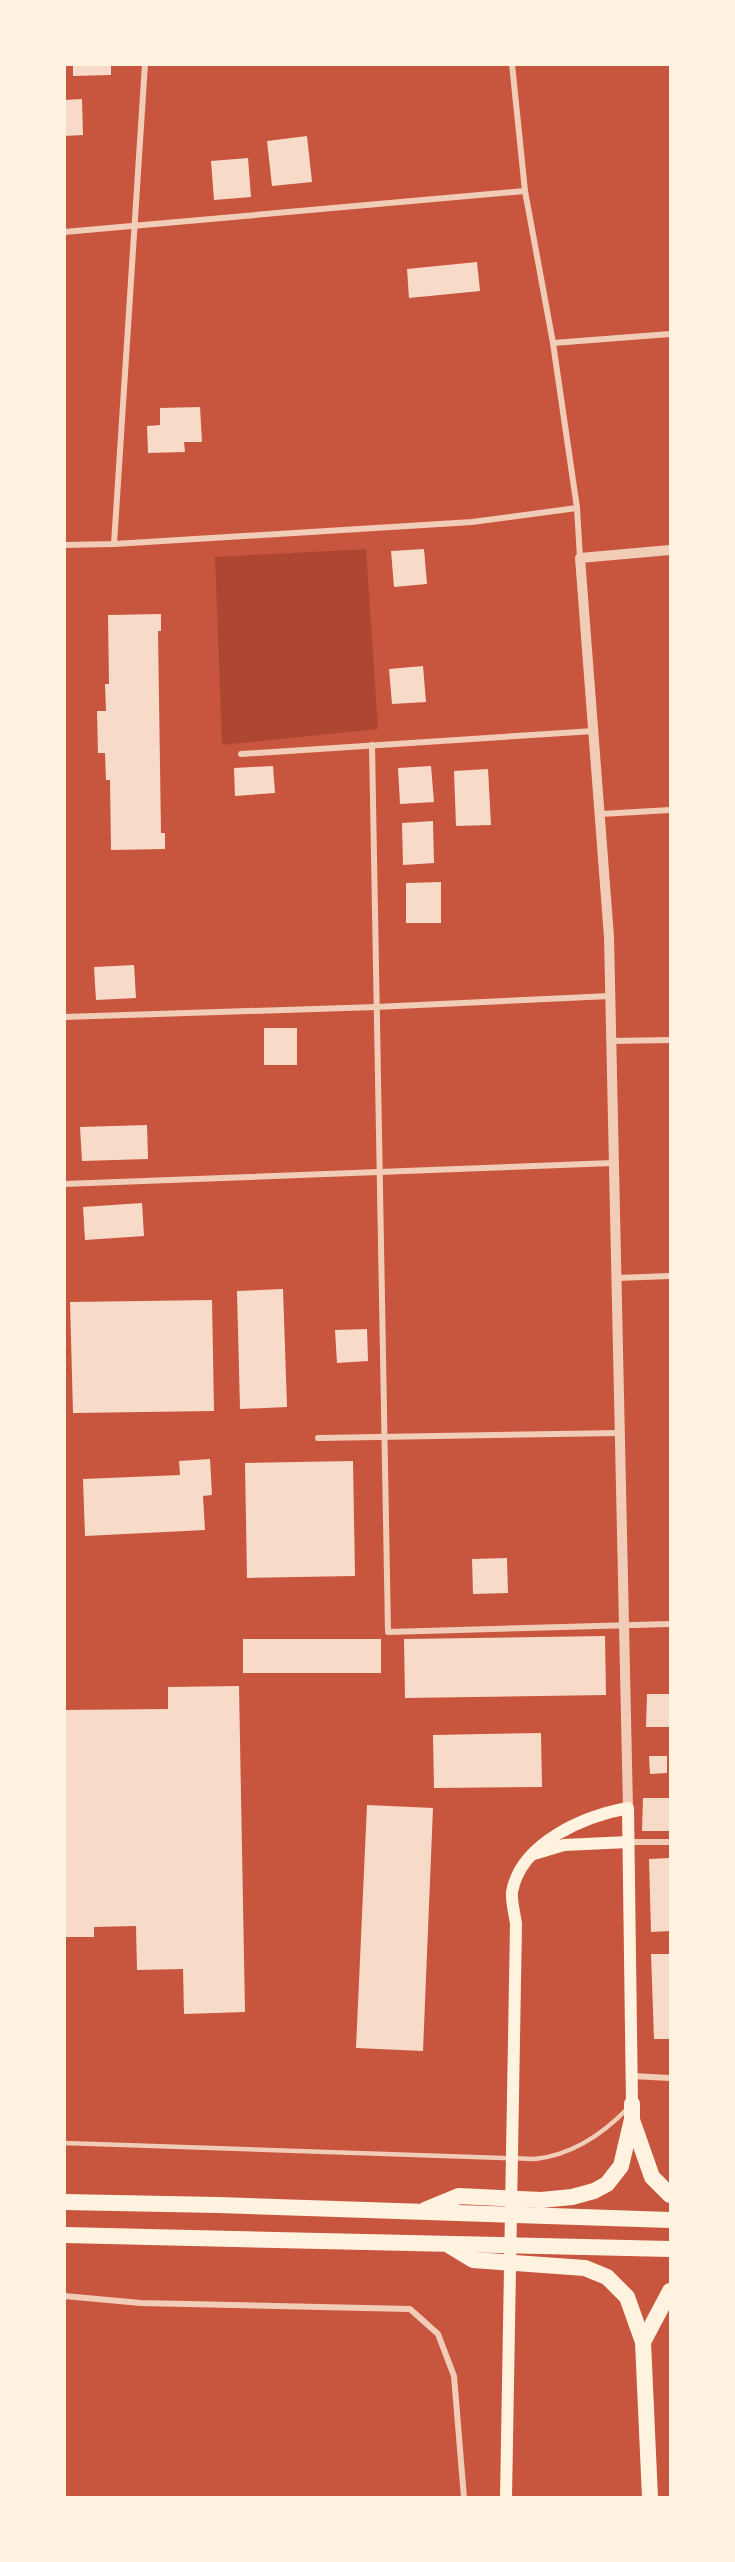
<svg xmlns="http://www.w3.org/2000/svg" width="735" height="2562" viewBox="0 0 735 2562" font-family="Poppins,sans-serif">
	<style>
		.green { fill: #ae4732 }
		.building { fill: #f7dbc8 }
		.lines { fill: none; stroke-linecap: round; stroke-linejoin: round }
		.service { stroke: #f1ccb7; stroke-width: 4.5 }
		.minor { stroke: #f1ccb7; stroke-width: 6 }
		.tertiary { stroke: #f1ccb7; stroke-width: 10 }
		.secondary { stroke: #fff3e0; stroke-width: 12 }
		.trunk { stroke: #fff3e0; stroke-width: 16 }
	</style>
	<rect width="100%" height="100%" fill="#c8553d"/>
	<!-- green -->
	<path class="green" d="M366,549L378,729L222,745L215,557Z"/>
	<!-- building -->
	<g class="building">
		<path d="M73,64H111V75L73,76Z"/>
		<path d="M82,99L83,135L64,136V100Z"/>
		<path d="M307,136L312,182L272,186L267,141Z"/>
		<path d="M248,158L251,197L214,200L211,161Z"/>
		<path d="M477,262L480,291L409,298L407,269Z"/>
		<path d="M200,407L202,442H184L185,452L148,453L147,426L160,425V408Z"/>
		<path d="M424,549L427,584L394,587L391,551Z"/>
		<path d="M161,614V631H158L161,833H165V849L111,850L110,780H106L105,753H98L97,711H106L105,684H109L108,615Z"/>
		<path d="M423,666L426,702L392,704L389,669Z"/>
		<path d="M273,766L275,793L235,796L234,768Z"/>
		<path d="M431,766L434,802L400,804L398,768Z"/>
		<path d="M488,769L491,825L456,826L454,771Z"/>
		<path d="M433,821L434,863L403,865L402,823Z"/>
		<path d="M441,882V923H406V883Z"/>
		<path d="M134,965L136,998L96,1000L94,967Z"/>
		<rect x="264" y="1028" width="33" height="37"/>
		<path d="M147,1125L148,1159L82,1161L80,1127Z"/>
		<path d="M142,1203L144,1236L85,1240L83,1207Z"/>
		<path d="M283,1289L287,1407L240,1409L237,1291Z"/>
		<path d="M212,1300L214,1411L73,1413L70,1302Z"/>
		<path d="M367,1329L368,1361L337,1363L335,1330Z"/>
		<path d="M210,1459L212,1495L203,1496L205,1530L85,1536L83,1479L180,1475L179,1461Z"/>
		<path d="M353,1461L355,1576L247,1578L245,1463Z"/>
		<path d="M507,1558L508,1593L473,1594L472,1559Z"/>
		<path d="M605,1636L606,1695L405,1698L404,1639Z"/>
		<rect x="243" y="1639" width="138" height="34"/>
		<path d="M239,1686L245,2012L184,2014L183,1969L137,1970L136,1926L94,1927V1937H64V1710L168,1709V1687Z"/>
		<path d="M647,1694H670V1727H646Z"/>
		<path d="M541,1733L542,1787L434,1788L433,1735Z"/>
		<path d="M649,1756H667V1773L650,1774Z"/>
		<path d="M643,1798H670V1831H642Z"/>
		<path d="M367,1805L433,1808L423,2051L356,2048Z"/>
		<path d="M670,1858V1931L651,1932L649,1859Z"/>
		<path d="M651,1954H670V2039H654Z"/>
	</g>
	<g class="lines">
		<!-- service -->
		<path class="service" d="M64,2143L535,2159C571,2155 603,2134 628,2108"/>
		<!-- minor -->
		<g class="minor">
			<path d="M512,64L525,191L553,343L577,508L580,558"/>
			<path d="M64,232L525,191"/>
			<path d="M553,343L670,334"/>
			<path d="M114,544L145,64"/>
			<path d="M64,545L114,544L472,522L577,508"/>
			<path d="M372,745L388,1632L670,1624"/>
			<path d="M241,754L594,731"/>
			<path d="M601,814L670,810"/>
			<path d="M64,1017L376,1007L610,996"/>
			<path d="M611,1041L670,1040"/>
			<path d="M64,1184L613,1163"/>
			<path d="M617,1278L670,1276"/>
			<path d="M318,1438L620,1433"/>
			<path d="M629,1842H670"/>
			<path d="M632,2076L670,2078"/>
			<path d="M64,2296L141,2303L410,2309L438,2334L454,2376L464,2498"/>
		</g>
		<!-- tertiary -->
		<path class="tertiary" d="M628,1808L609,937L580,558L670,550"/>
		<!-- secondary -->
		<g class="secondary">
			<path d="M534,1854L564,1845L628,1842"/>
			<path d="M506,2498L516,1924C515,1915 511,1901 512,1892C521,1842 585,1816 628,1808L632,2104"/>
		</g>
		<!-- trunk -->
		<g class="trunk">
			<path d="M632,2120L652,2177L670,2195"/>
			<path d="M64,2202L218,2205L670,2220"/>
			<path d="M425,2210L459,2196L541,2200L572,2197L594,2191L607,2184L621,2166L632,2119V2104"/>
			<path d="M64,2235L670,2249"/>
			<path d="M450,2246L473,2260L585,2268L607,2277L627,2297L643,2342L650,2498"/>
			<path d="M643,2342L670,2291"/>
		</g>
	</g>
	<!-- border -->
	<rect width="735" height="2562" fill="none" stroke="#fff3e0" stroke-width="132"/>
</svg>
